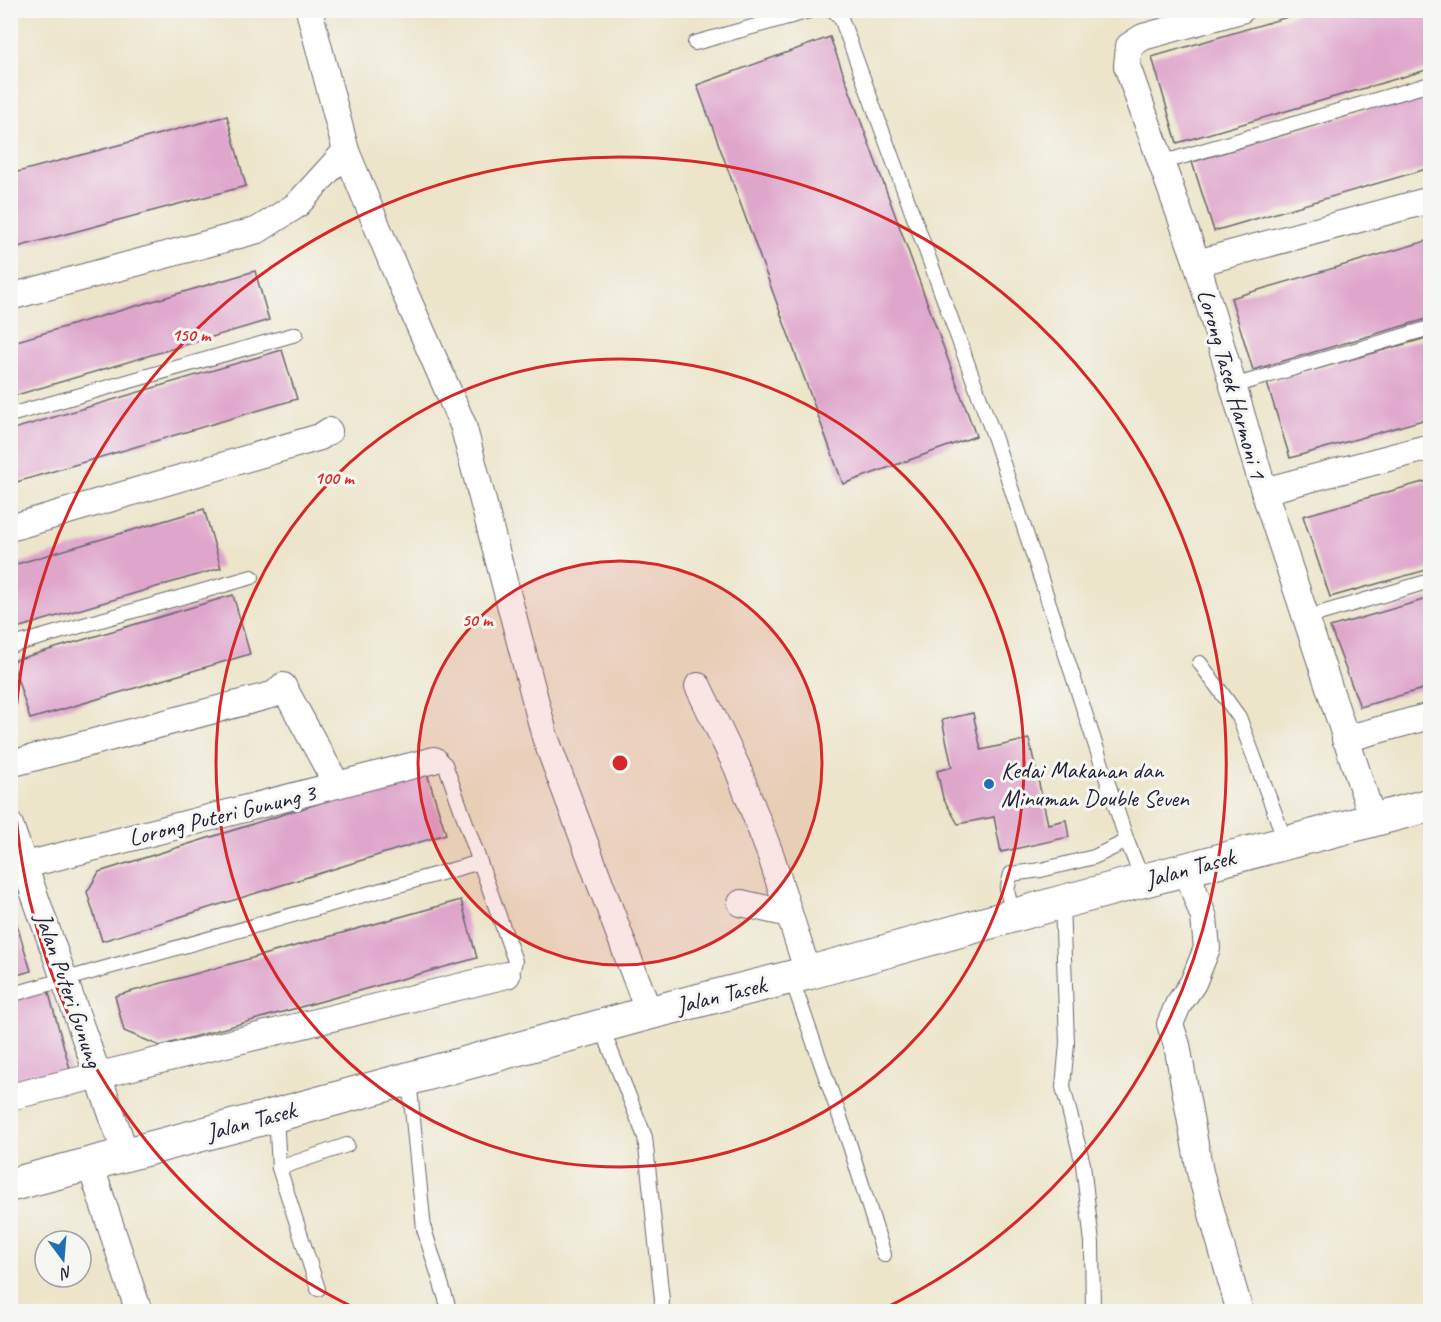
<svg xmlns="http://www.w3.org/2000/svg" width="1441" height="1322" viewBox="0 0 1441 1322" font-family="Caveat,sans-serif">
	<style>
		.building { fill: #dfa6cc }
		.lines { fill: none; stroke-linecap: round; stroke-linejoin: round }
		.lane-casing { stroke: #69666d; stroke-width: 16 }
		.street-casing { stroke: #69666d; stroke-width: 28 }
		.secondary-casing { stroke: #69666d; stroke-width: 35 }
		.lane { stroke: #fff; stroke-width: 14 }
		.street { stroke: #fff; stroke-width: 26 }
		.secondary { stroke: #fff; stroke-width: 33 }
		.ring { fill: none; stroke: #d62828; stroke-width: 3 }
		.poi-dot { fill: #1f6fb2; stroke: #f6f6f2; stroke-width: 2 }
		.labels { text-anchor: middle; stroke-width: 6; stroke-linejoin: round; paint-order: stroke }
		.street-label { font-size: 24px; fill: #22223b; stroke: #f6f6f2 }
		.poi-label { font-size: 24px; fill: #22223b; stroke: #f6f6f2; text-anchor: start }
		.centre { fill: #d62828; stroke: #f6f6f2; stroke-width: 3 }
		.ring-label { font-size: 18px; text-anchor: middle; font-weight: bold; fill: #d62828; stroke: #f6f6f2; stroke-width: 6; stroke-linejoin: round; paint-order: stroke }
	</style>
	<rect width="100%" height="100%" fill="#f6f6f2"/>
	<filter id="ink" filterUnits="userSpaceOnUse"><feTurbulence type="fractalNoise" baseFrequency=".0167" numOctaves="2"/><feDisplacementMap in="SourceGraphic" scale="12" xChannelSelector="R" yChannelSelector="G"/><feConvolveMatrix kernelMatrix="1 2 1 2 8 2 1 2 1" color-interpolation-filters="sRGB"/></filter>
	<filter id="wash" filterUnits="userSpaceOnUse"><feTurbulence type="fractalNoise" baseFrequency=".008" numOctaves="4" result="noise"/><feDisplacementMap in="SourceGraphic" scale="24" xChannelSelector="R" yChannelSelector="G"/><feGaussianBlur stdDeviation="1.35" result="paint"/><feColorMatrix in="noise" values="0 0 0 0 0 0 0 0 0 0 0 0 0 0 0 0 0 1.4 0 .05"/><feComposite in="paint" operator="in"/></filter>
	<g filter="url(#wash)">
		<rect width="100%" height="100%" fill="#ece5ca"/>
		<g id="blocks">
			<!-- building -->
			<g class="building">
				<path d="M1311,10H1430V69L1177,143L1152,57Z"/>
				<path d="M830,37L976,436L843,484L697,85Z"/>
				<path d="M1430,91V168L1214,231L1192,162Z"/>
				<path d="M227,116L246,186L10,249V174Z"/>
				<path d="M1430,240V318L1253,370L1231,298Z"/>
				<path d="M255,271L269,320L10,397V343Z"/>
				<path d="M1430,337V418L1290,458L1267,383Z"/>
				<path d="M282,350L297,399L10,484V430Z"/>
				<path d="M1430,480V569L1330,597L1303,516Z"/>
				<path d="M204,509L221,568L10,630V566Z"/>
				<path d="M233,595L250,654L30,719L12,661Z"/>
				<path d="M1430,598V687L1360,707L1330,627Z"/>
				<path d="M973,713L981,750L1029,739L1048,824L1066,820L1069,837L1001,852L994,817L958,824L943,798L937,771L952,767L942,720Z"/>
				<path d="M426,770L446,834L102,941L87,892L99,872Z"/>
				<path d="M461,900L477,958L160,1046L124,1031L115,996Z"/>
				<path d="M10,902L31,971L10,977Z"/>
				<path d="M48,990L70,1069L10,1086V1001Z"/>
			</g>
		</g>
	</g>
	<g filter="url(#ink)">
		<use href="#blocks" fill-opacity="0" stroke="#69666d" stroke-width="1.5"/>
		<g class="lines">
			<!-- lane casing -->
			<g class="lane-casing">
				<g id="lane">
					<path d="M833,10L841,18L995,439L1127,841L1143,881"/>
					<path d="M695,43L813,10"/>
					<path d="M1161,163L1430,84"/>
					<path d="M1233,386L1430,328"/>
					<path d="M10,415L296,334"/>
					<path d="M1305,618L1430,581"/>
					<path d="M10,646L252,577"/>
					<path d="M1200,663L1239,717L1286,843"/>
					<path d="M434,760H440L445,764L515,961L513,969L507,975"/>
					<path d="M1062,902L1067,1043L1063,1087L1083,1164L1092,1243L1093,1312"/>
					<path d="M1013,916L1007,890L1011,874L1041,870L1094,857L1127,841"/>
					<path d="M791,977L850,1146L884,1255"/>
					<path d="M10,995L480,862"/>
					<path d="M601,1026L645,1137L662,1300L661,1312"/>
					<path d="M409,1079L424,1229L450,1312"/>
					<path d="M276,1115L279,1168L318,1289"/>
					<path d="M279,1168L347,1145"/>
				</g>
			</g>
			<!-- street casing -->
			<g class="street-casing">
				<g id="street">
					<path d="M309,10L346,151L401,284L463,425L545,737L649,1013"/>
					<path d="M1241,10L1143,37L1129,46L1127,66L1197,263L1264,491L1373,820"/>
					<path d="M1197,263L1430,200"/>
					<path d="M10,297L258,230L297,205L346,151"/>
					<path d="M1264,491L1430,447"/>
					<path d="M10,528L320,437L329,431"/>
					<path d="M698,686L737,767L771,856L808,973"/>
					<path d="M1345,739L1430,716"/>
					<path d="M10,764L275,694L283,686L337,785"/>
					<path d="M10,825L126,1155"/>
					<path d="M10,869L434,760"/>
					<path d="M1186,869L1204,918L1207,948L1193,983L1178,1005L1170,1024L1177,1045L1200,1172L1240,1312"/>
					<path d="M741,903L789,914"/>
					<path d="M10,1097L507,975"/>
					<path d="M90,1164L139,1312"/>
				</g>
			</g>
			<!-- secondary casing -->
			<g class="secondary-casing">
				<path id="secondary" d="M10,1185L276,1115L649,1013L808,973L1062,902L1430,805"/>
			</g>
			<!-- lane -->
			<use href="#lane" class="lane"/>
			<!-- street -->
			<use href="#street" class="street"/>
			<!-- secondary -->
			<use href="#secondary" class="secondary"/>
		</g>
	</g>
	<!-- distance rings -->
	<circle cx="620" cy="763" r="202" fill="#d62828" fill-opacity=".12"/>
	<g class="ring">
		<circle cx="620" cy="763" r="202"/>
		<circle cx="620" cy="763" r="404"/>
		<path d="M359 1310A606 606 0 1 1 881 1310"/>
	</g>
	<!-- markers -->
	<circle class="poi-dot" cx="989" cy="784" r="6"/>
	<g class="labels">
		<!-- street labels -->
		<g class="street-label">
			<text transform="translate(1232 384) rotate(74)" y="8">Lorong Tasek Harmoni 1</text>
			<text transform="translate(222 815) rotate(-14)" y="8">Lorong Puteri Gunung 3</text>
			<text transform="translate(1190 868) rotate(-15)" y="8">Jalan Tasek</text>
			<text transform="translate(69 990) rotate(71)" y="8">Jalan Puteri Gunung</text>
			<text transform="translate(721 995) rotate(-14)" y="8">Jalan Tasek</text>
			<text transform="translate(251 1121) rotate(-15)" y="8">Jalan Tasek</text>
		</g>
		<!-- poi labels -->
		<g class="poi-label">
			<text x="1001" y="778">Kedai Makanan dan<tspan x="1001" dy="28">Minuman Double Seven</tspan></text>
		</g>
	</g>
	<circle cx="620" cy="763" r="9" class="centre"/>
	<g class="ring-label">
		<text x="191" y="341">150 m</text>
		<text x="334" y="484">100 m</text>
		<text x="477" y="626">50 m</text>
	</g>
	<!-- margin -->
	<rect width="1441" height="1322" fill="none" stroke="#f6f6f2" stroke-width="36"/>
	<!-- north arrow -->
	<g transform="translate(63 1259) rotate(164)"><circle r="28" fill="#f6f6f2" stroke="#a1a1a9" stroke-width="1.5"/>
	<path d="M0-4.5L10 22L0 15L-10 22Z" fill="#1f6fb2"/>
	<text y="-9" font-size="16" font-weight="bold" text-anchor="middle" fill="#22223b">N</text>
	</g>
</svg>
